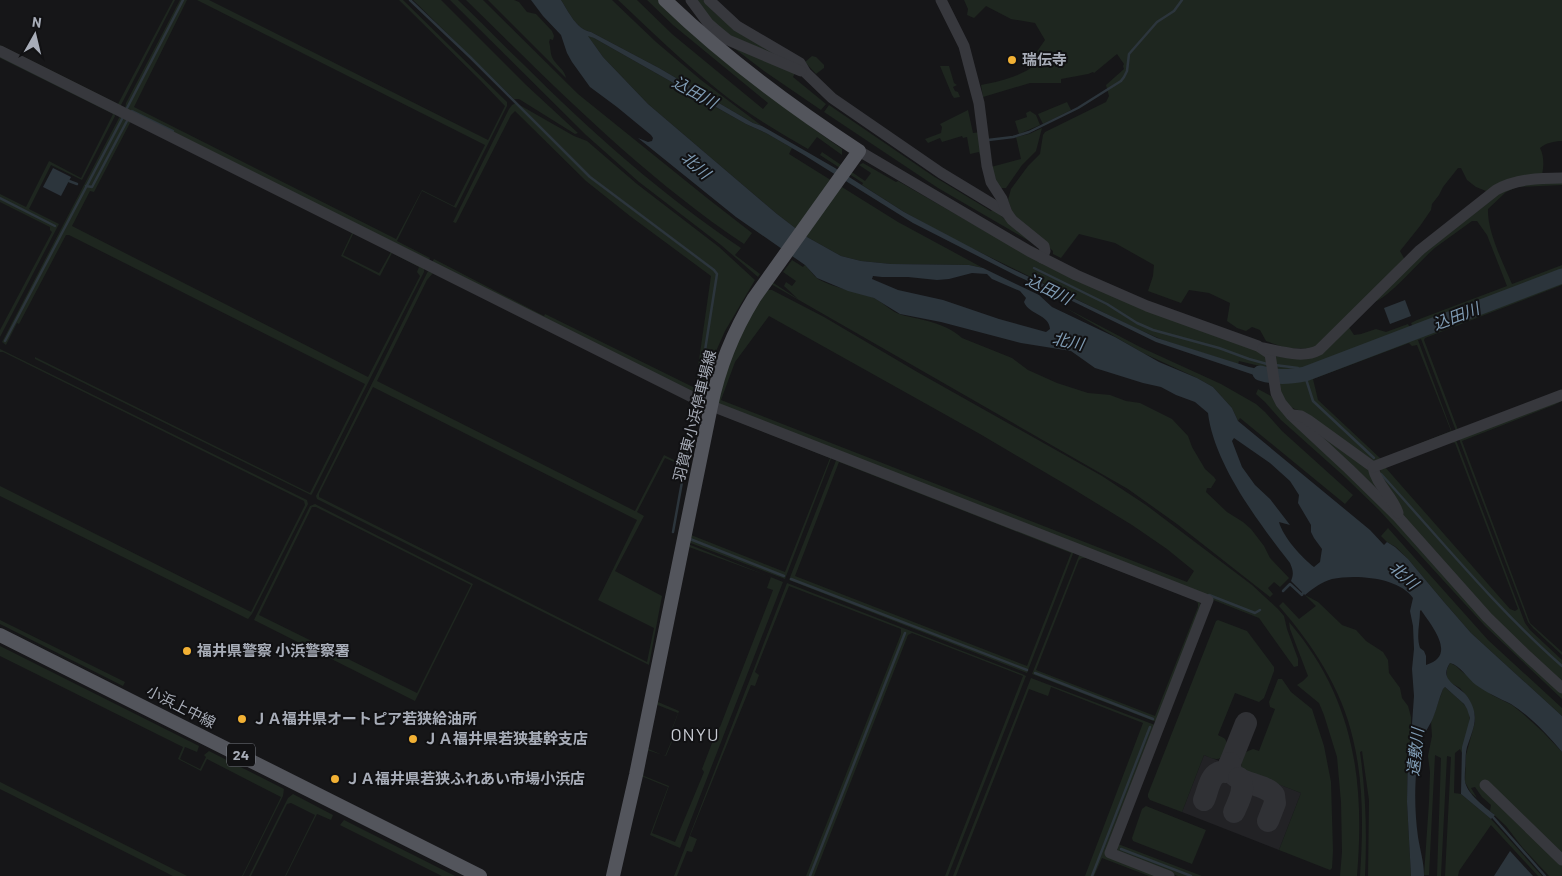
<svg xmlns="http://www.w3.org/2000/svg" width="1562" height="876" viewBox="0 0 1562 876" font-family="Barlow,'Noto Sans JP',sans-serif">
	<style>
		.built { fill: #222225 }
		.green { fill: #1e261f; fill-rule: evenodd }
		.water { fill: #2c353c; fill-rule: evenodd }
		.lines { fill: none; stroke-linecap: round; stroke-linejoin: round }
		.stream { stroke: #2c353c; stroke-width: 2.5 }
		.river { stroke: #2c353c; stroke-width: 15 }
		.taxiway { stroke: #303135; stroke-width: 22 }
		.minor { stroke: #37383d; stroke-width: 11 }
		.major { stroke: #53555c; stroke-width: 14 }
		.poi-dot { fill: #f2b134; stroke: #111113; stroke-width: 2 }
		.labels { text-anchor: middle; stroke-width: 4; stroke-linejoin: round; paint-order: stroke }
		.shield { fill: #111113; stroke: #7b7e86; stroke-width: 1 }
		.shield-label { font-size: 14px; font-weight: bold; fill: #a8adb8 }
		.poi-label { font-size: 15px; font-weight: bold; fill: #a8adb8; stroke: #111113; text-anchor: start }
		.street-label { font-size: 15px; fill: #a8adb8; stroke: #111113 }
		.water-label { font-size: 16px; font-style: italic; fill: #7f9bb3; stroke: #111113 }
		.quarter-label { font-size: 18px; letter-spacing: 1px; fill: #c9ccd4; stroke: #111113 }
	</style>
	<rect width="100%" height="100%" fill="#161618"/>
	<!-- built -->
	<path class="built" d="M1204,755L1301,793L1279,850L1182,812Z"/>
	<!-- green -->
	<g class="green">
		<path d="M173,0H175L121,105L118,106L0,47V45L118,104Z"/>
		<path d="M180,0H187L134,107L396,239L422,190L454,206L485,145L197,0H209L488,140L505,106L480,80L399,0H403L507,102V106L456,208L422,191L397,241L430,258L429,260L125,109L126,103Z"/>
		<path d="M413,0H441L525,84L578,133L575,134L519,99H514Z"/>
		<path d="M450,0H458C480,21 501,43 523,64C589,130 663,196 741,248L735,255L760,274L758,277L721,245L639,182L586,135Z"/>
		<path d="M466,0H483L578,94L707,198L752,233L744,244C641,175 554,86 466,0Z"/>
		<path d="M488,0H514L519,2L527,12L536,14L552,31L554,36L553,40L550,39L549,42C551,48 550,54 553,59C557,66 565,70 566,78Z"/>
		<path d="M561,0H612L656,42L701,80L762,126L753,123L659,68L591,32C576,29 569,12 561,0Z"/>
		<path d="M618,0H637L672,34L763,109L768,103L673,25L647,0H658L682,23L811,127L842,149V155L817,137L808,149C777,131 746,113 718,90C683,62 651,31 618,0Z"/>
		<path d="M696,0H703L715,13L797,65L729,36L712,22Z"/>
		<path d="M964,0H1562V141C1554,141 1546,143 1540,148C1544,156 1544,165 1542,175L1486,191L1476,187L1467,180L1461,168H1458L1443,187L1439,195L1432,204L1431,210L1420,226L1400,251L1405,260L1314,349L1286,348L1266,341L1260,330L1252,327L1246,331L1237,328L1227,321L1230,303L1209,293L1189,290L1181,303L1148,291L1153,276L1154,265L1115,243L1079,234L1061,258L1053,254V251L1045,244L1014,217L1008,200L1011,189L1028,166L1040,154L1043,135L1045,132L1106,102L1109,96L1106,85L1124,69L1123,66L1124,64L1117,54L1094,73L1093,72L1088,74L1061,79V83H1030L983,97L981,85C1002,81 1019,77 1037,64L1036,53L1045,40L1035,23L1011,19L986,6L974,18L967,15L968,9Z"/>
		<path d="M587,35L594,38L746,124L766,133L792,148L789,154L898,222L983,268L969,265L891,264L861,261L841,256L807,237L777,214L648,104L603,57Z"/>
		<path d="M726,42L795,73L793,77L826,104L821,110L764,71Z"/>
		<path d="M0,55L114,112L115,116L82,180L51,165L29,209L59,224L0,337V330L52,232L50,230V227L0,202V194L26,207L49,161L81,178L113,114L0,58Z"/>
		<path d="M812,56L816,57L824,65V68L816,74L805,62Z"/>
		<path d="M940,66H949L954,83L957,85L953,87L955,91L958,92L960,97L954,98L952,95Z"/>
		<path d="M1067,102L1071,110L1043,124L1038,114Z"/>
		<path d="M516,103L574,136L587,141L637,184L719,247L755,280L725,331L713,358L704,392H703L701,398L432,262L434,259L544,316L545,314L695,388L711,276L630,216L586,181L515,111L511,115L456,223L453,222L509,109L512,105Z"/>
		<path d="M829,105L933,176L991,211L993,209L1036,245L938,188L824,112Z"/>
		<path d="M968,110L973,133L981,132L980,156L979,152L970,154L967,137L963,138L962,136L942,142L940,138L928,143L925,139L941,133L942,127L940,124Z"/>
		<path d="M1030,111L1036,115L1040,125L1019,134L1015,121L1027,117L1026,113Z"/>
		<path d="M120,116L354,232L343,255L379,273L392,250L424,268V272L312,494L311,495L35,359V357L310,493L365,384L69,235H66L19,324L17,323L6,345L2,342ZM131,121L352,233L341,256L380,276L392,253L419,267L417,272L420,276L368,377L72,226L90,191L94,192Z"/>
		<path d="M1042,128L1036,151L1022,165L1006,188H999L991,167L1021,159L1016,137L1029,134Z"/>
		<path d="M822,152L865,181L871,173L859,165L863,163L896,182L898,181L992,235L1258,350L1266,356L1268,368L1239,361L1238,364L1165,341L1131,326L957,241L904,212L862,185L863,183L820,155Z"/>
		<path d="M1562,181V185L1517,187L1506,192L1488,209C1487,231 1503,263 1512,284L1562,265V271L1413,327L1411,323L1417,320L1507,286L1487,235L1477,221H1472C1460,230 1448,238 1436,247C1421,259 1387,301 1371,303L1403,269L1509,186Z"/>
		<path d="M792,260L803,267L805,265C809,269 813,275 818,279C835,289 855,290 872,297C883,302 891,312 902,315C922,320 946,323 962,338L1012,358L1028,370L1057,383L1088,393L1110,395L1126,401L1140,403L1172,419L1188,436L1192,447L1205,469L1214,477L1216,480L1211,488H1207L1206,492L1227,512L1243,522L1251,529L1264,546L1270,558L1289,578L1280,587L1274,582L1268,588L1273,594L1270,597L1177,524L1128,489L771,284L772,282L798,299L784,286L786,282L792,286L796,281L783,272Z"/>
		<path d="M428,271L695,403L683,466L665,458L637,512L644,516L615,571L662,596L649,665L317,499L316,496ZM433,273L693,403L681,462L680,463L664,455L635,511L377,381L427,280ZM373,387L637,520L598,600L654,628L647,662L319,497V494Z"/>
		<path d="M1562,281V285L1425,338L1424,340L1458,430L1456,431L1421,339L1418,340L1452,432L1375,462L1298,410C1283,406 1283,396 1278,383L1292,382L1311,377ZM1409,343L1412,346L1417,345L1451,431L1381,459L1318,400L1313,379Z"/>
		<path d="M766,290H772L824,317L919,373L1102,476L1146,505L1252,585L1278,609L1284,616L1287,629L1298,659V666L1294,667L1259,618L718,405L719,401L717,399L740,333ZM769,316L980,434L1070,487L1132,525L1167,549L1194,571L1187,582L721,400L735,362Z"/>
		<path d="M1064,307L1140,347L1221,384L1256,404L1265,412L1282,431L1353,495L1345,504L1240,418L1238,421L1232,408L1213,387L1197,378L1143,353Z"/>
		<path d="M1408,324L1410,328L1310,368L1290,372H1277L1275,356L1277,354L1301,357L1348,326L1354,335L1361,334L1376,329L1386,332Z"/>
		<path d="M0,349L307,500L308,504L252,614L248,619L0,496V486L251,612L305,505L304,501L3,352H0Z"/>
		<path d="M1258,389L1271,396L1367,491L1562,693V699L1485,626L1379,510L1346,478L1281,420L1265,402L1256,394Z"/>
		<path d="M1562,399V401L1554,405L1462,441L1530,623L1562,652V655L1533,628L1528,622L1459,439Z"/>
		<path d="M715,412L832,456L785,579L688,542ZM716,413L830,458L785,572L691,535Z"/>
		<path d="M1305,421L1369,468L1391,502Z"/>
		<path d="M1454,439L1456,440L1525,623L1530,630L1562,660V684L1510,636L1442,562L1402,516L1395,501L1379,478L1381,467ZM1452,442L1455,443L1518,609L1515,611L1510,609L1385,467Z"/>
		<path d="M837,458L1074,551L1027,673L789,580ZM839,462L1071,553L1027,666L795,576Z"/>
		<path d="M315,504L473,584L415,701L254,620L310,506ZM312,507H316L471,585L417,693L259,615Z"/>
		<path d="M1388,528L1488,640L1562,708V716L1471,633L1444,602L1408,559L1396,547L1387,542L1381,536Z"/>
		<path d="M688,544L783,582L680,848L650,835L668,787L641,776L646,748L665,756L675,733L671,731L678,713L655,704ZM689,547L771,577L767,588L773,590L720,727L717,730L702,769L704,772L675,842L652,833L669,786L644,776L643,774L647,750L666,756L676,732L672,730L679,711L658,702L657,700Z"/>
		<path d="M1080,553L1192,596L1200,603L1201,607L1156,722L1032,674ZM1082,558H1086L1195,600L1198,603V607L1155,716L1036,670L1079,560Z"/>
		<path d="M787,583L1022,674L1026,676L948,876H945L1023,676L912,633L908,635L814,876H806L901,634V629L789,586L755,672L759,675L755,686L751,685L690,836L697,839L692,852L687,851L677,876H674Z"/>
		<path d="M1305,595L1318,602L1342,625L1356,630L1366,641L1383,652L1388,660L1389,673L1400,688L1402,698L1408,706L1411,717V738L1408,749L1407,802L1411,876H1368L1369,800L1362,751L1360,752C1366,794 1367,834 1365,876H1360C1363,830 1364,784 1353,739C1342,689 1312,644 1279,606L1283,602L1299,619L1316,606Z"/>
		<path d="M0,620L125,682L123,686L0,624Z"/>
		<path d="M1218,620L1247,631L1274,667V671L1264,698L1259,702L1235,693L1218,735C1220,736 1224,738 1225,739C1230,745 1224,760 1216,759C1212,759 1207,756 1204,755L1182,812L1150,800L1148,797V794L1216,621Z"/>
		<path d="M1289,622C1354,698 1365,780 1357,876H1340L1342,852L1341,802L1337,757L1324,715L1319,703L1297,685L1303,681L1308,676L1290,629Z"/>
		<path d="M0,646L199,746L197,752L185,747L180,759L200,769L206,757L204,755L209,751L284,789L283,796L243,876H242L281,797L207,759L201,771L178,759L183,747L0,656Z"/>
		<path d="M1450,663L1456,666L1460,670L1492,695L1512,705L1522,713L1543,732L1562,752V876H1549L1522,847L1506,826L1490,811L1491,805L1482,797L1475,787L1471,788L1477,798L1471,793L1465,782L1466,755L1475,722V715L1469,699L1460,688L1449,682L1447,679V669Z"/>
		<path d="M1031,678L1155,725L1105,855L1159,876H1149L1102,858L1094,876H1085L1143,723L1051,687L1048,696L1029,689L956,876H953Z"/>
		<path d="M1278,679H1282L1291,692L1312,709L1324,746L1331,782L1333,851L1332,868L1330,870L1279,850L1301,793L1244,771C1238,764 1243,759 1246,752L1253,749L1259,751L1275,709L1270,707L1269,702Z"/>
		<path d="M1445,687C1451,693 1460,699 1466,707C1476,720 1463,738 1462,753L1460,749L1455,753L1454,793L1461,794L1491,819L1542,876H1538L1491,825L1459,871L1458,876H1445L1451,757L1447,756L1441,876H1437L1441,758L1435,755L1429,875H1424L1429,802L1430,772L1428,756L1432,736L1431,722L1443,689Z"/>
		<path d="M0,782L187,876H173L0,789Z"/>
		<path d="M293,794L333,815L331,820L317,814L286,876H285L315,815L291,803L287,804L251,876H249L288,798Z"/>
		<path d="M1146,806L1206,830L1192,864L1133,841L1132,838L1142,809Z"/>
		<path d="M344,820L455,876H442L340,825Z"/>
		<path d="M1118,844L1202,876H1178L1118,852L1117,848Z"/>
	</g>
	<!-- water -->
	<g class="water">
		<path d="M531,0H561C569,12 576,29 591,32L659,68L753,123L762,126L835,168L904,212L1008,267L1157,338L1249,367L1268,371L1269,380L1156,342L1068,299L1017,276L913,223L804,155L766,133L746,124L594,38L588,36L603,57L648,104L777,214L807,237L841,256L861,261L891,264L969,265L983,268L1039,295L1052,307L1115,337L1159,362L1197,378L1213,387L1232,408L1238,421L1370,530L1384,545L1387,542L1395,547L1408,559L1444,602L1471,633L1562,716V752C1548,735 1530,716 1511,704C1499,698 1487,693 1476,685C1468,679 1460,665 1450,663C1437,682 1462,686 1469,699C1480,718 1473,728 1467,747C1465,754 1466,762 1465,770C1465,775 1464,780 1466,785C1470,796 1486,808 1495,815L1491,819L1461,794L1462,747L1470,718L1467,709L1464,704L1445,687L1443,689C1439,698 1437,708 1433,718C1429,727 1422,736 1420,745C1414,774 1414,808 1418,837C1420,850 1424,862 1424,875V876H1411L1407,802L1408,749L1411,738L1414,696L1412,669L1414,649L1413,626L1410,611L1413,598C1399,577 1355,574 1332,579C1322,582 1313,588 1305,595L1291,581C1294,574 1293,570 1290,563C1259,523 1214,464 1208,413L1195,402L1176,395L1161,387L1143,383L1095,368L1071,351L1021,343L941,322L900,314L874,298L848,291L817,278L805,265L736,217L638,138L648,142L652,141L653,138L651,135L617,107L590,87L572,62L567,53L561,35L543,16ZM972,273L987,274L992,279L1020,291L1026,298L1024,302C1029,315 1049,314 1050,329L1046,332L999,319L943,300L898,290L872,279L873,276L882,277H908L937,280L949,279ZM1234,438L1270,463L1290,481L1299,495L1298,503L1311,525V532L1314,538L1322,549L1320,562L1314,567C1302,558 1283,537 1279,522L1290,525L1270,499L1255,485L1242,467L1232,441ZM1421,610C1431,625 1458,656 1426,665V656L1424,651L1420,648C1416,636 1420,623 1420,611Z"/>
		<path d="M53,168L71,177L61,196L43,187Z"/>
		<path d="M1405,300L1411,316L1390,324L1384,308Z"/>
		<path d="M1510,851L1533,876H1494Z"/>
	</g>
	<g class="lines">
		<!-- stream -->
		<g class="stream">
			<path d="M410,0L470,57L590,177L714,270L717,274L698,395"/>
			<path d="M126,110L183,0"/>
			<path d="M132,112V111L173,131"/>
			<path d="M988,140L1013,137L1029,132L1078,108L1121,81L1124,77L1127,71L1129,54L1157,22L1174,11L1182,0"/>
			<path d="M69,181L77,184"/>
			<path d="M86,186L92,187L128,119"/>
			<path d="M0,198L55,226"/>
			<path d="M1034,268L1107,304L1137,323L1153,330L1219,348L1249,359L1267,364"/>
			<path d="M5,341L123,117"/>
			<path d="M1275,365L1298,368L1306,379L1313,401L1374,458"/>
			<path d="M1381,474C1440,539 1496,608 1562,666"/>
			<path d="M673,532L696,404"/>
			<path d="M690,539L784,576"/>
			<path d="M791,579L1027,670"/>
			<path d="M1283,591L1290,584L1302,595L1303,593"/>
			<path d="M1209,595L1255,613L1260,610"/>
			<path d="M1035,673L1153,719"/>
			<path d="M1492,816L1545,876"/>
			<path d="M1121,849L1191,876"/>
			<path d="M810,876L905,633"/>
			<path d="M1092,876L1150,727"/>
		</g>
		<!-- river -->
		<path class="river" d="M1260,373C1276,378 1289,377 1305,374L1562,276"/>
		<!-- taxiway -->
		<g class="taxiway">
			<path d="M1246,723L1230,763C1228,785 1263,781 1274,795L1275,803L1268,821"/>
			<path d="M1204,800C1209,788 1210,770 1226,772L1230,763"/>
			<path d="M1234,812C1238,802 1247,788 1239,778"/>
		</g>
		<!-- minor -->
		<g class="minor">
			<path d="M691,0L708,23L717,31"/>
			<path d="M709,0L737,26L800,63L806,73L832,98L941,173L1007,213"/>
			<path d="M941,0L964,46L970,69L979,103L987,166L991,182L1002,199L1007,213L1012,220L1044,246L1045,251L1042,258"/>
			<path d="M709,41L717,31L728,40L801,71"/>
			<path d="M0,51L704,403L1208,600L1110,853L1169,876"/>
			<path d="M859,151L1029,251L1076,275L1147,306L1258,346L1270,354L1276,393L1281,403L1291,415L1349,469L1398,517L1487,617L1524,653L1562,688"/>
			<path d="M1263,348C1280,351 1303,359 1319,350L1420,250L1496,190C1516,179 1539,178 1562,178"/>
			<path d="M1293,415L1301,416L1308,420L1373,467C1376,485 1393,496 1398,513"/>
			<path d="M1373,467L1562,395"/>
			<path d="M1485,785L1562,860"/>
		</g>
		<!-- major -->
		<g class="major">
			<path d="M0,635L480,876"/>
			<path d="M613,876L636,775L711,406C719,367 733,332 754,298L859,151C790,106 724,57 665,0"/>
		</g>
	</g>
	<!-- markers -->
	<g class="poi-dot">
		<circle cx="1012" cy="60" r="5"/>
		<circle cx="187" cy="651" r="5"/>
		<circle cx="242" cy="719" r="5"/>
		<circle cx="413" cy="739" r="5"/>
		<circle cx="335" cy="779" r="5"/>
	</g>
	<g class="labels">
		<!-- shield labels -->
		<rect class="shield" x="227" y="743.5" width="28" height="23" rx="4"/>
		<g class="shield-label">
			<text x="241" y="760">24</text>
		</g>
		<!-- poi labels -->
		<g class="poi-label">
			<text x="1022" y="65">瑞伝寺</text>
			<text x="197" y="656">福井県警察 小浜警察署</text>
			<text x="252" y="724">ＪＡ福井県オートピア若狭給油所</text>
			<text x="423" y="744">ＪＡ福井県若狭基幹支店</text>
			<text x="345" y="784">ＪＡ福井県若狭ふれあい市場小浜店</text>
		</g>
		<!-- street labels -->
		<g class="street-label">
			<text transform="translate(695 416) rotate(-76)" y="5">羽賀東小浜停車場線</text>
			<text transform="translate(181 707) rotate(27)" y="5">小浜上中線</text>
		</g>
		<!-- water labels -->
		<g class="water-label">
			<text transform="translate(695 92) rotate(29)" y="6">込田川</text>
			<text transform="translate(696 165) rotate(41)" y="6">北川</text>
			<text transform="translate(1049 289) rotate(26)" y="6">込田川</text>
			<text transform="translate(1456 316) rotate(-21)" y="6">込田川</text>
			<text transform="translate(1068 341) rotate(11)" y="6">北川</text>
			<text transform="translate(1404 575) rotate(42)" y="6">北川</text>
			<text transform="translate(1415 752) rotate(-84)" y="6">遠敷川</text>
		</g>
		<!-- quarter labels -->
		<g class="quarter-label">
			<text x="695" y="741">ONYU</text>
		</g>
	</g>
	<!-- north arrow -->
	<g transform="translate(35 35) rotate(8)" stroke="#111113" stroke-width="4" paint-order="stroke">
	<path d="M0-4L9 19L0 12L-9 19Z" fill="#a8adb8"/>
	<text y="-8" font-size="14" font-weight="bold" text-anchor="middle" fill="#a8adb8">N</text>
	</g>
</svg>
